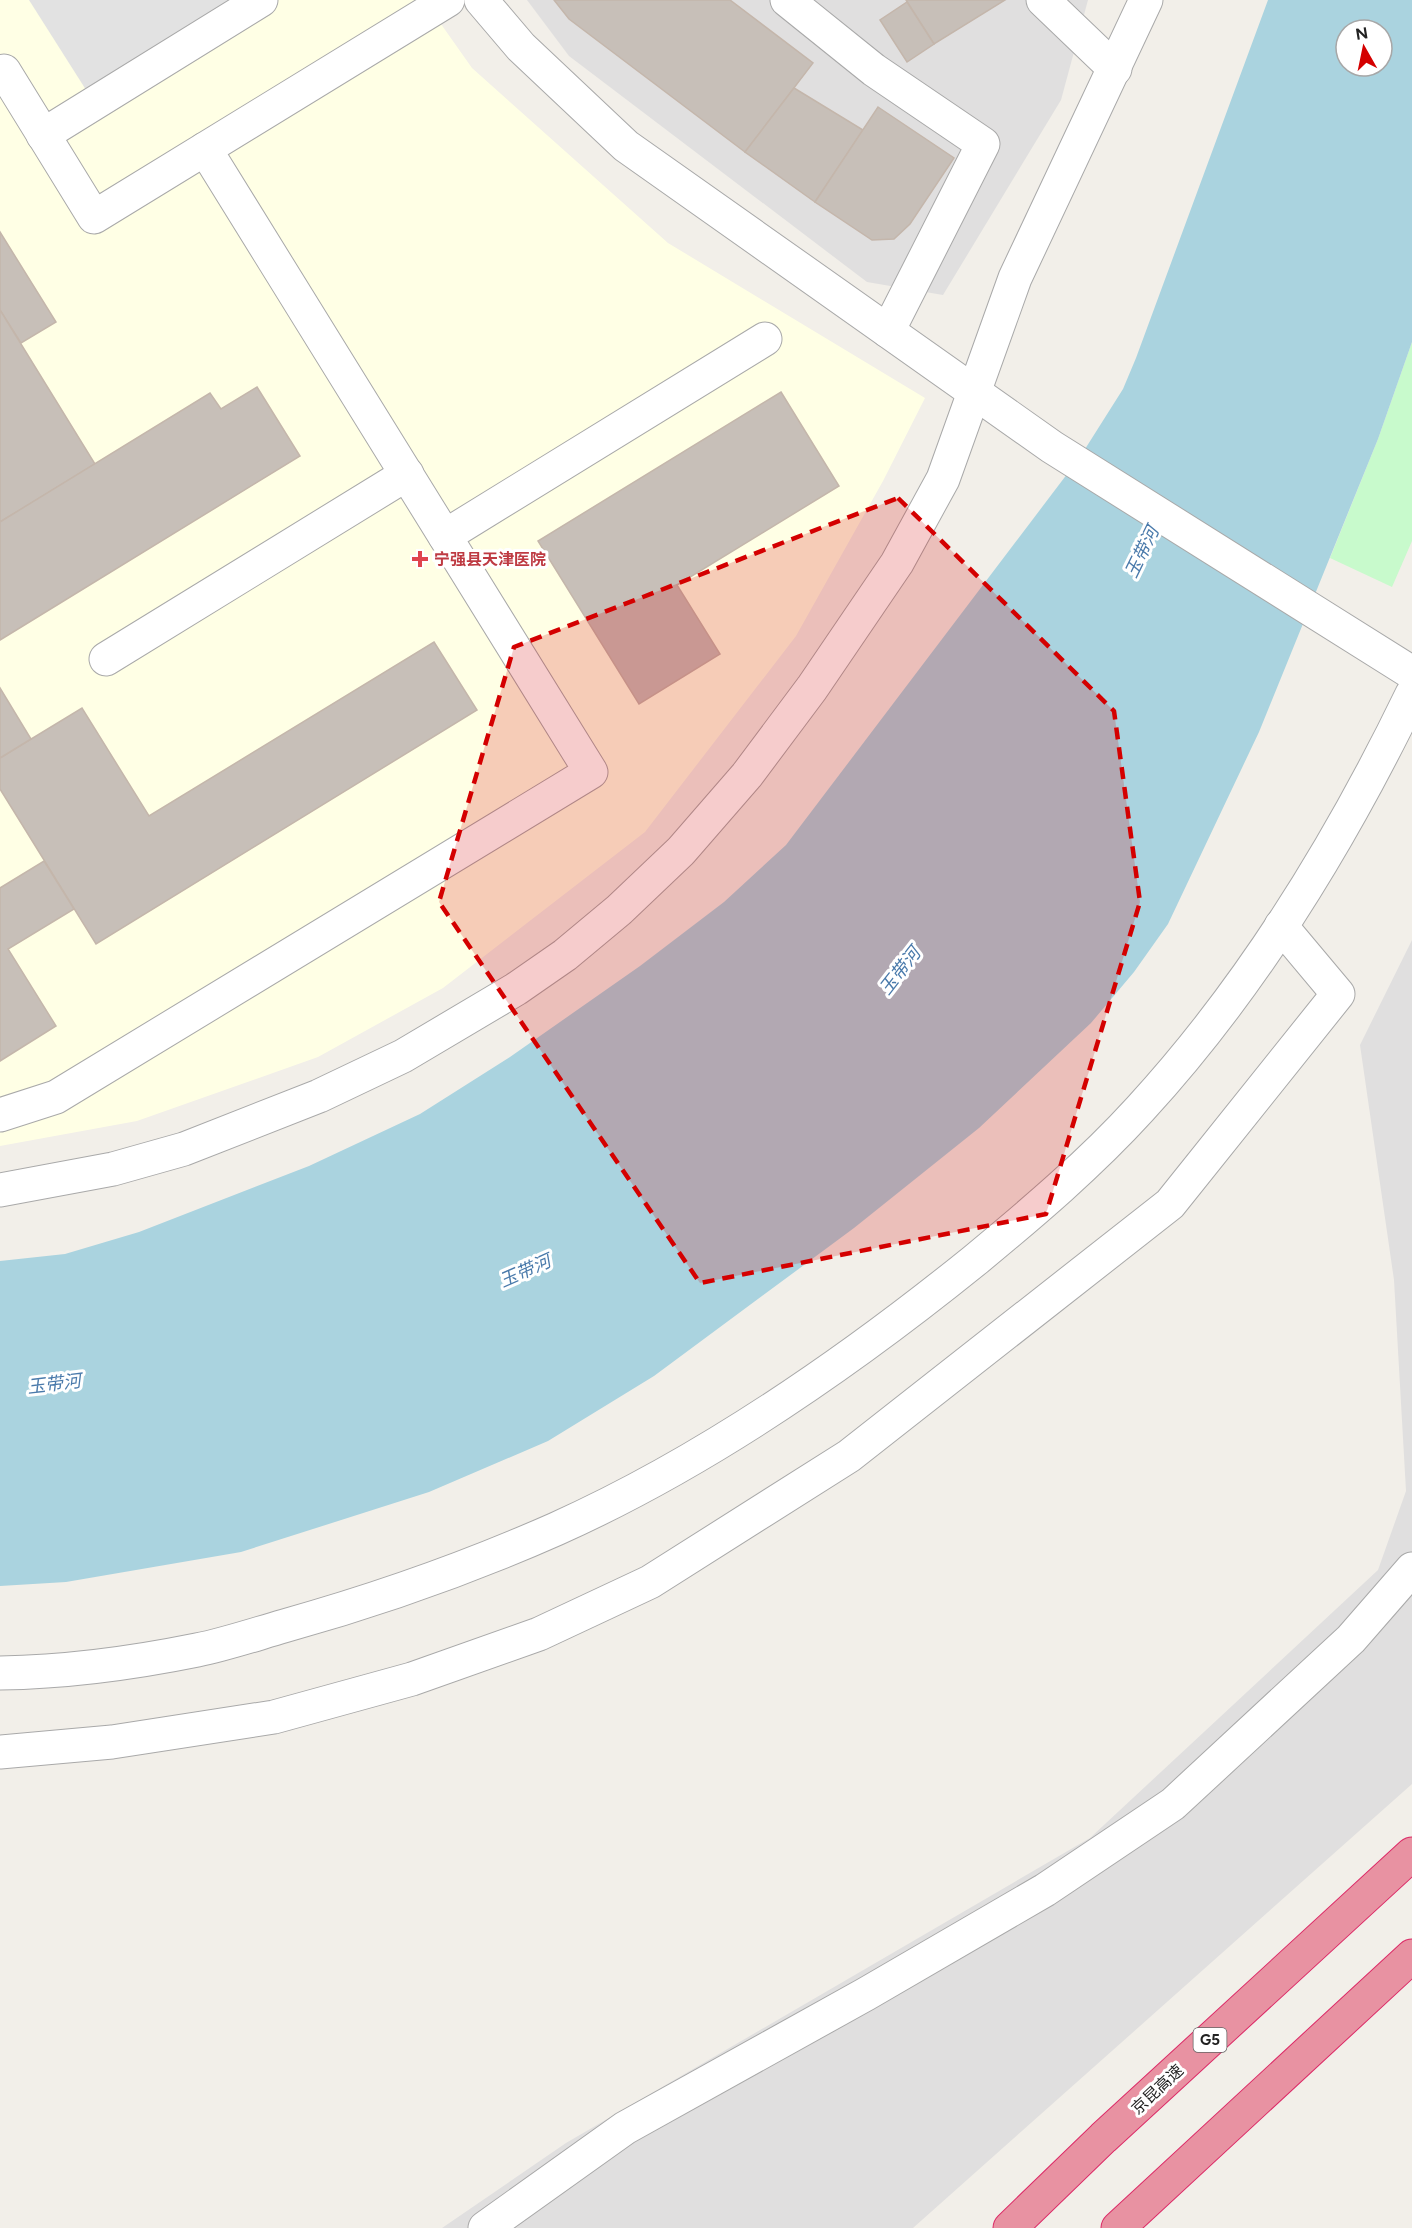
<svg xmlns="http://www.w3.org/2000/svg" width="1412" height="2228" viewBox="0 0 1412 2228" font-family="Figtree,'Noto Sans SC',sans-serif">
	<style>
		.residential { fill: #e0dfdf }
		.education { fill: #ffffe5 }
		.park { fill: #c8facc }
		.parking { fill: #e2e2e2 }
		.water { fill: #aad3df; fill-rule: evenodd }
		.building { fill: #c7bfb8; stroke: #c4b6ab; stroke-width: 1.5 }
		.lines { fill: none; stroke-linecap: round; stroke-linejoin: round }
		.minor-casing { stroke: #a9a9a9; stroke-width: 35 }
		.highway-casing { stroke: #dc2a67; stroke-width: 35 }
		.minor { stroke: #fff; stroke-width: 33 }
		.highway { stroke: #e892a2; stroke-width: 33 }
		.marked { fill: #d40000; fill-opacity: 0.2; stroke: #d40000; stroke-width: 4.5; stroke-dasharray: 12 8; stroke-linejoin: round }
		.health-dot { fill: #e0444e; stroke: #fff; stroke-width: 2 }
		.labels { text-anchor: middle; stroke-width: 6; stroke-linejoin: round; paint-order: stroke }
		.shield { fill: #fff; stroke: #646464; stroke-width: 1.5 }
		.shield-label { font-size: 15px; font-weight: bold; fill: #222 }
		.health-label { font-size: 16px; font-weight: bold; fill: #be3a42; stroke: #fff; text-anchor: start }
		.street-label { font-size: 16px; fill: #222; stroke: #fff }
		.water-label { font-size: 18px; font-style: italic; fill: #4a7aab; stroke: #fff }
	</style>
	<rect width="100%" height="100%" fill="#f2efe9"/>
	<!-- residential -->
	<g class="residential">
		<path d="M527,0H1088L1061,100L943,295L867,282L569,56Z"/>
		<path d="M1412,940V1784L913,2228H442L566,2143L1090,1838L1378,1570L1406,1491L1394,1280L1360,1045Z"/>
	</g>
	<!-- education -->
	<path class="education" d="M0,0H424L472,68L668,243L925,398L883,481L796,636L645,832L443,988L318,1057L137,1121L0,1146Z"/>
	<!-- park -->
	<path class="park" d="M1412,342V541L1392,587L1330,558L1378,439Z"/>
	<!-- parking -->
	<path class="parking" d="M29,0H236L88,93Z"/>
	<!-- water -->
	<path class="water" d="M1268,0H1412V342L1378,439L1259,732L1168,924L1134,972L1091,1023L979,1128L854,1228L654,1376L548,1441L429,1492L241,1552L66,1582L0,1586V1261L65,1254L139,1232L309,1166L420,1114L510,1057L640,966L724,902L786,845L1080,457L1123,389L1136,358ZM1346,30H1382V66H1346Z"/>
	<!-- building -->
	<g class="building">
		<path d="M554,0H730L813,63L745,152L569,19Z"/>
		<path d="M906,0H1005L934,44Z"/>
		<path d="M907,2L934,44L907,62L880,20Z"/>
		<path d="M794,88L863,130L815,202L745,152Z"/>
		<path d="M878,107L954,158L910,224L894,239L872,240L815,202Z"/>
		<path d="M0,232L56,322L21,343L0,310Z"/>
		<path d="M0,310L95,464L0,522Z"/>
		<path d="M257,387L300,456L0,640V522L210,393L221,409Z"/>
		<path d="M781,392L839,486L677,585L720,654L639,704L538,541Z"/>
		<path d="M434,642L477,710L96,944L0,789V758L82,708L149,816Z"/>
		<path d="M0,688L31,739L0,758Z"/>
		<path d="M44,861L74,909L8,949L56,1026L0,1061V888Z"/>
	</g>
	<g class="lines">
		<!-- minor casing -->
		<g class="minor-casing">
			<g id="minor">
				<path d="M481,0L521,47L626,146L1052,447L1412,673"/>
				<path d="M787,0L874,70L983,144L888,331"/>
				<path d="M1043,0L1115,69"/>
				<path d="M0,73L4,71L94,217L448,0"/>
				<path d="M43,135L261,0"/>
				<path d="M445,536L765,339"/>
				<path d="M106,659L407,474"/>
				<path d="M0,1115L56,1097L591,772L205,149"/>
				<path d="M0,1190L113,1169L184,1149L319,1096L403,1056L516,989L565,955L619,910L681,851L747,775L812,688L897,563L943,479L1015,278L1146,0"/>
				<path d="M0,1673C66,1672 133,1663 197,1650C227,1644 256,1634 284,1626C377,1600 468,1568 556,1529C703,1463 849,1362 974,1261C1032,1213 1090,1164 1140,1109C1253,986 1340,843 1412,694"/>
				<path d="M0,1752L112,1742L274,1717L412,1679L539,1634L650,1582L849,1456L1170,1204L1338,994L1281,926"/>
				<path d="M485,2228L625,2128L866,1994L1045,1890L1173,1804L1351,1639L1412,1569"/>
			</g>
		</g>
		<!-- highway casing -->
		<g class="highway-casing">
			<g id="highway">
				<path d="M1010,2228L1103,2138L1412,1854"/>
				<path d="M1118,2228L1412,1956"/>
			</g>
		</g>
		<!-- minor -->
		<use href="#minor" class="minor"/>
		<!-- highway -->
		<use href="#highway" class="highway"/>
	</g>
	<!-- marked area -->
	<path class="marked" d="M898,498L1114,711L1140,902L1046,1214L700,1283L439,902L514,647Z"/>
	<!-- markers -->
	<path class="health-dot" d="M417 550h6v6h6v6h-6v6h-6v-6h-6v-6h6z"/>
	<g class="labels">
		<!-- shield labels -->
		<rect class="shield" x="1193.5" y="2028" width="33" height="24" rx="4.5"/>
		<g class="shield-label">
			<text x="1210" y="2045">G5</text>
		</g>
		<!-- health labels -->
		<g class="health-label">
			<text x="434" y="565">宁强县天津医院</text>
		</g>
		<!-- street labels -->
		<g class="street-label">
			<text transform="translate(1157 2089) rotate(-43)" y="6">京昆高速</text>
		</g>
		<!-- water labels -->
		<g class="water-label">
			<text transform="translate(1142 552) rotate(-64)" y="6">玉带河</text>
			<text transform="translate(900 971) rotate(-52)" y="6">玉带河</text>
			<text transform="translate(525 1271) rotate(-24)" y="6">玉带河</text>
			<text transform="translate(54 1384) rotate(-7)" y="6">玉带河</text>
		</g>
	</g>
	<!-- north arrow -->
	<g transform="translate(1364 48) rotate(351)"><circle r="28" fill="#ffffff" stroke="#a7a7a7" stroke-width="1.5"/>
	<path d="M0-4.5L10 22L0 15L-10 22Z" fill="#d40000"/>
	<text y="-9" font-size="16" font-weight="bold" text-anchor="middle" fill="#222222">N</text>
	</g>
</svg>
